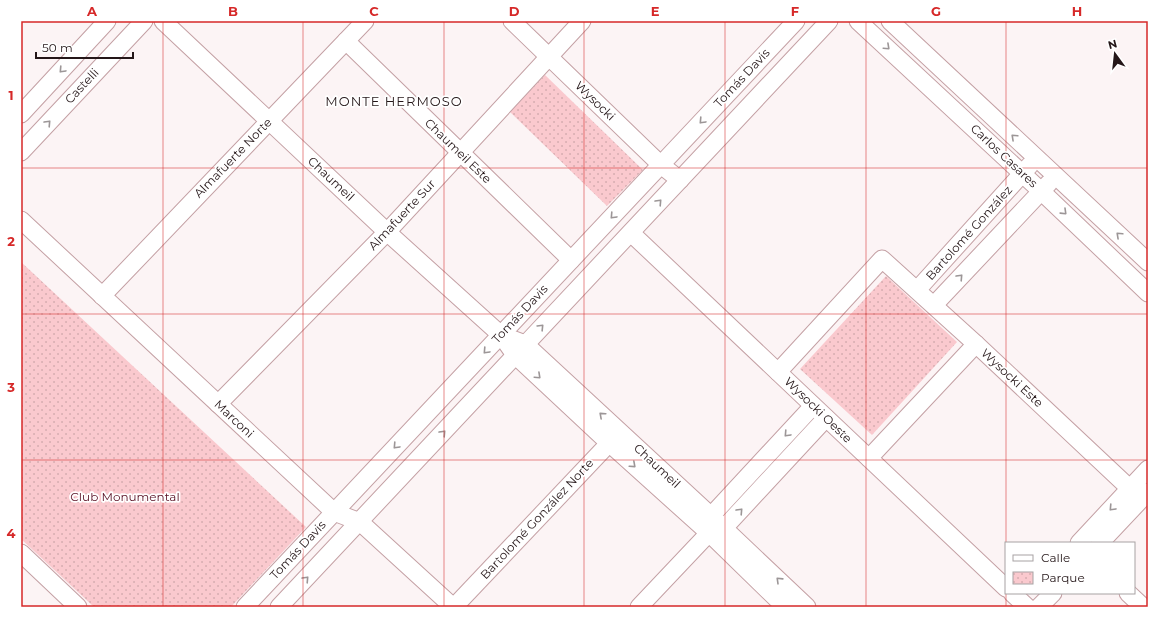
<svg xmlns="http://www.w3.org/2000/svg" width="1169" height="628" viewBox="0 0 1169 628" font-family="Montserrat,sans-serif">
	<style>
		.park { fill: url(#park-dots) }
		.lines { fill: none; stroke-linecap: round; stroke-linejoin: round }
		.minor-casing { stroke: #c4a0a4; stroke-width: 19 }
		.minor { stroke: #fff; stroke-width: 17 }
		.oneway { stroke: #9c9697 }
		.grid { fill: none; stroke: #d62828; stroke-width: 1; stroke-opacity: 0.55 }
		.labels { text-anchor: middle; stroke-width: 3.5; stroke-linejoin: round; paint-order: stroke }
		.street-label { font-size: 12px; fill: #241618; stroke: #fff }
		.park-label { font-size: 12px; fill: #580f23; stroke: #fff }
		.neighbourhood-label { font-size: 13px; letter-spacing: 1px; fill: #241618; stroke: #fff }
		.neatline { fill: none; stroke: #d62828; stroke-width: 1.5 }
		.grid-label { font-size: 13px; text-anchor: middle; font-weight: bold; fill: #d62828 }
	</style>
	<defs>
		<pattern id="park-dots" width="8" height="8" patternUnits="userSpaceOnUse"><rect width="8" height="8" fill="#fac9ce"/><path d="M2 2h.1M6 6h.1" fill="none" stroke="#d6acb0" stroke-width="1.8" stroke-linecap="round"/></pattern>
	</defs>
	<rect width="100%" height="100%" fill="#fcf4f5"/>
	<!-- park -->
	<g class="park">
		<path d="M545,75L643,170L607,206L510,112Z"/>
		<path d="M21,262L306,527L231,607H94L21,539Z"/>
		<path d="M886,276L957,342L872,435L800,369Z"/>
	</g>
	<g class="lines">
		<!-- minor casing -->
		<g class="minor-casing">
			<g id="minor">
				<path d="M163,21L387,232L501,335"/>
				<path d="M512,21L661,165L680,180"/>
				<path d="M858,21L1041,191L1148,293"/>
				<path d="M890,21L1148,262"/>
				<path d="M346,41L571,260"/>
				<path d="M21,114L107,21"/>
				<path d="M21,152L144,21"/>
				<path d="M21,220L334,512L360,522L453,607"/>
				<path d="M631,233L1006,588"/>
				<path d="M917,290L1030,165"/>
				<path d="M102,296L365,21"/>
				<path d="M934,305L1049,183"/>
				<path d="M778,372L882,259L976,344L1141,499"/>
				<path d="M218,404L387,232L582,21"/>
				<path d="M869,458L976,344"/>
				<path d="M709,527L711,516L813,406"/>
				<path d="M1079,543L1148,469"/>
				<path d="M1100,543L1148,492"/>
				<path d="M21,553L78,607"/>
				<path d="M1012,593L1027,607"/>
				<path d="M1128,593L1143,607"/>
				<path d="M245,607L796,21"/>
				<path d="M279,607L829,21"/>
				<path d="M454,607L616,436"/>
				<path d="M639,607L709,533L724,528L826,418"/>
				<path d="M785,607L709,533L609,443L515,355L501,335L525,344L711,516L807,607"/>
				<path d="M1039,607L1053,593"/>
			</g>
		</g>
		<!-- minor -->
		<use href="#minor" class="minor"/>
	</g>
	<!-- one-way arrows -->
	<defs><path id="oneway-chevron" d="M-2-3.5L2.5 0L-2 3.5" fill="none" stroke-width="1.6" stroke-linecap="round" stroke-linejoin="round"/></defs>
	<g class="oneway">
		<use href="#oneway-chevron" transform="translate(887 47) rotate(43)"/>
		<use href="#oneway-chevron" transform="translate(62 70) rotate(133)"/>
		<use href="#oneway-chevron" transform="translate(702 121) rotate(133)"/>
		<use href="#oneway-chevron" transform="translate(48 123) rotate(-47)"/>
		<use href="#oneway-chevron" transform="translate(1014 137) rotate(-137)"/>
		<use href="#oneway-chevron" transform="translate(659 202) rotate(-47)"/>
		<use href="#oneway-chevron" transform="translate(1064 212) rotate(44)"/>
		<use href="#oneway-chevron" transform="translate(613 216) rotate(133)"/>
		<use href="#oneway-chevron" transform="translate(1119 235) rotate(-137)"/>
		<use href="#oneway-chevron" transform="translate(960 277) rotate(-47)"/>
		<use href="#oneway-chevron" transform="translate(541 327) rotate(-46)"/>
		<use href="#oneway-chevron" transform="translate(486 351) rotate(133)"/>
		<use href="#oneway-chevron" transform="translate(538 376) rotate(43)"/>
		<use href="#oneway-chevron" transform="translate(602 415) rotate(-138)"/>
		<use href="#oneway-chevron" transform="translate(443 433) rotate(-47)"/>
		<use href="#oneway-chevron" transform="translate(787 434) rotate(133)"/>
		<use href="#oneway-chevron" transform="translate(396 446) rotate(133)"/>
		<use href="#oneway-chevron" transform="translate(633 465) rotate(42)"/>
		<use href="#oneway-chevron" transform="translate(1112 508) rotate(133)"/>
		<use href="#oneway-chevron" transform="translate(740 511) rotate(-47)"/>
		<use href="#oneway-chevron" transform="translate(306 579) rotate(-47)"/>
		<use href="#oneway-chevron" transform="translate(779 580) rotate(-136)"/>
	</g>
	<!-- grid -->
	<path class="grid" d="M163,21V607M303,21V607M444,21V607M584,21V607M725,21V607M866,21V607M1006,21V543M21,168H1148M21,314H1148M21,460H1148M1006,593V607"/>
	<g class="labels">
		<!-- street labels -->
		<g class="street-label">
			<text transform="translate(742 78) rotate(-47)" y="4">Tomás Davis</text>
			<text transform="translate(82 86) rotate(-47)" y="4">Castelli</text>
			<text transform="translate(595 101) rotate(44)" y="4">Wysocki</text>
			<text transform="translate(458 151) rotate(44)" y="4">Chaumeil Este</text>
			<text transform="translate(1004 156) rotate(43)" y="4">Carlos Casares</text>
			<text transform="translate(233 158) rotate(-46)" y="4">Almafuerte Norte</text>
			<text transform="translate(331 179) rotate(43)" y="4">Chaumeil</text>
			<text transform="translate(402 215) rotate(-47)" y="4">Almafuerte Sur</text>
			<text transform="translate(969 233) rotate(-48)" y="4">Bartolomé González</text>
			<text transform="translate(520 314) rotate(-47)" y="4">Tomás Davis</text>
			<text transform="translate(1012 378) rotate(43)" y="4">Wysocki Este</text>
			<text transform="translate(818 410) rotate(44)" y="4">Wysocki Oeste</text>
			<text transform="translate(234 419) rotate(43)" y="4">Marconi</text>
			<text transform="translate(657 466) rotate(43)" y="4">Chaumeil</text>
			<text transform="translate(537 519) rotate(-47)" y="4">Bartolomé González Norte</text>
			<text transform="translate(298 550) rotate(-47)" y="4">Tomás Davis</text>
		</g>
		<!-- park labels -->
		<g class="park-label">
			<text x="125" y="501">Club Monumental</text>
		</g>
		<!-- neighbourhood labels -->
		<g class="neighbourhood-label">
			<text x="394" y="106">MONTE HERMOSO</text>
		</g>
	</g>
	<!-- border -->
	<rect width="1169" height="628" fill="none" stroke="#ffffff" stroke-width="44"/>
	<!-- legend -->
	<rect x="1005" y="542" width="130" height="52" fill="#ffffff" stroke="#a7a2a3"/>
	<rect x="1013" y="555" width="20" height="6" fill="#ffffff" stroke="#a7a2a3"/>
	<text x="1041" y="562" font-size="12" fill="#241618">Calle</text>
	<rect x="1013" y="572" width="20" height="12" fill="url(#park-dots)" stroke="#a7a2a3"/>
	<text x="1041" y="582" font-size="12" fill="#241618">Parque</text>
	<!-- north arrow -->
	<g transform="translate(1115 54) rotate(345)" stroke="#ffffff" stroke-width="3" paint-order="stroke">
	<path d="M0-3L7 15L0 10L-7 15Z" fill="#241618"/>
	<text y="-6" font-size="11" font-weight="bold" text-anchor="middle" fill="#241618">N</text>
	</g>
	<!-- scale -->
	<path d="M36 52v6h97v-6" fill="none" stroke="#241618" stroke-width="2"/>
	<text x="42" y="52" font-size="12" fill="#241618" stroke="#ffffff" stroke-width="3" paint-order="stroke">50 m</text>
	<rect x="22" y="22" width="1125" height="584" class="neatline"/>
	<g class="grid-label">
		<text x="92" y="16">A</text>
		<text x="233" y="16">B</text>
		<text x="374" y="16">C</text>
		<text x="514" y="16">D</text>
		<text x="655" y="16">E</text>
		<text x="795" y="16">F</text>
		<text x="936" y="16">G</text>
		<text x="1077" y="16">H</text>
		<text x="11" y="100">1</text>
		<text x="11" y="246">2</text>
		<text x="11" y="392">3</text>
		<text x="11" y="538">4</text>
	</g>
</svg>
